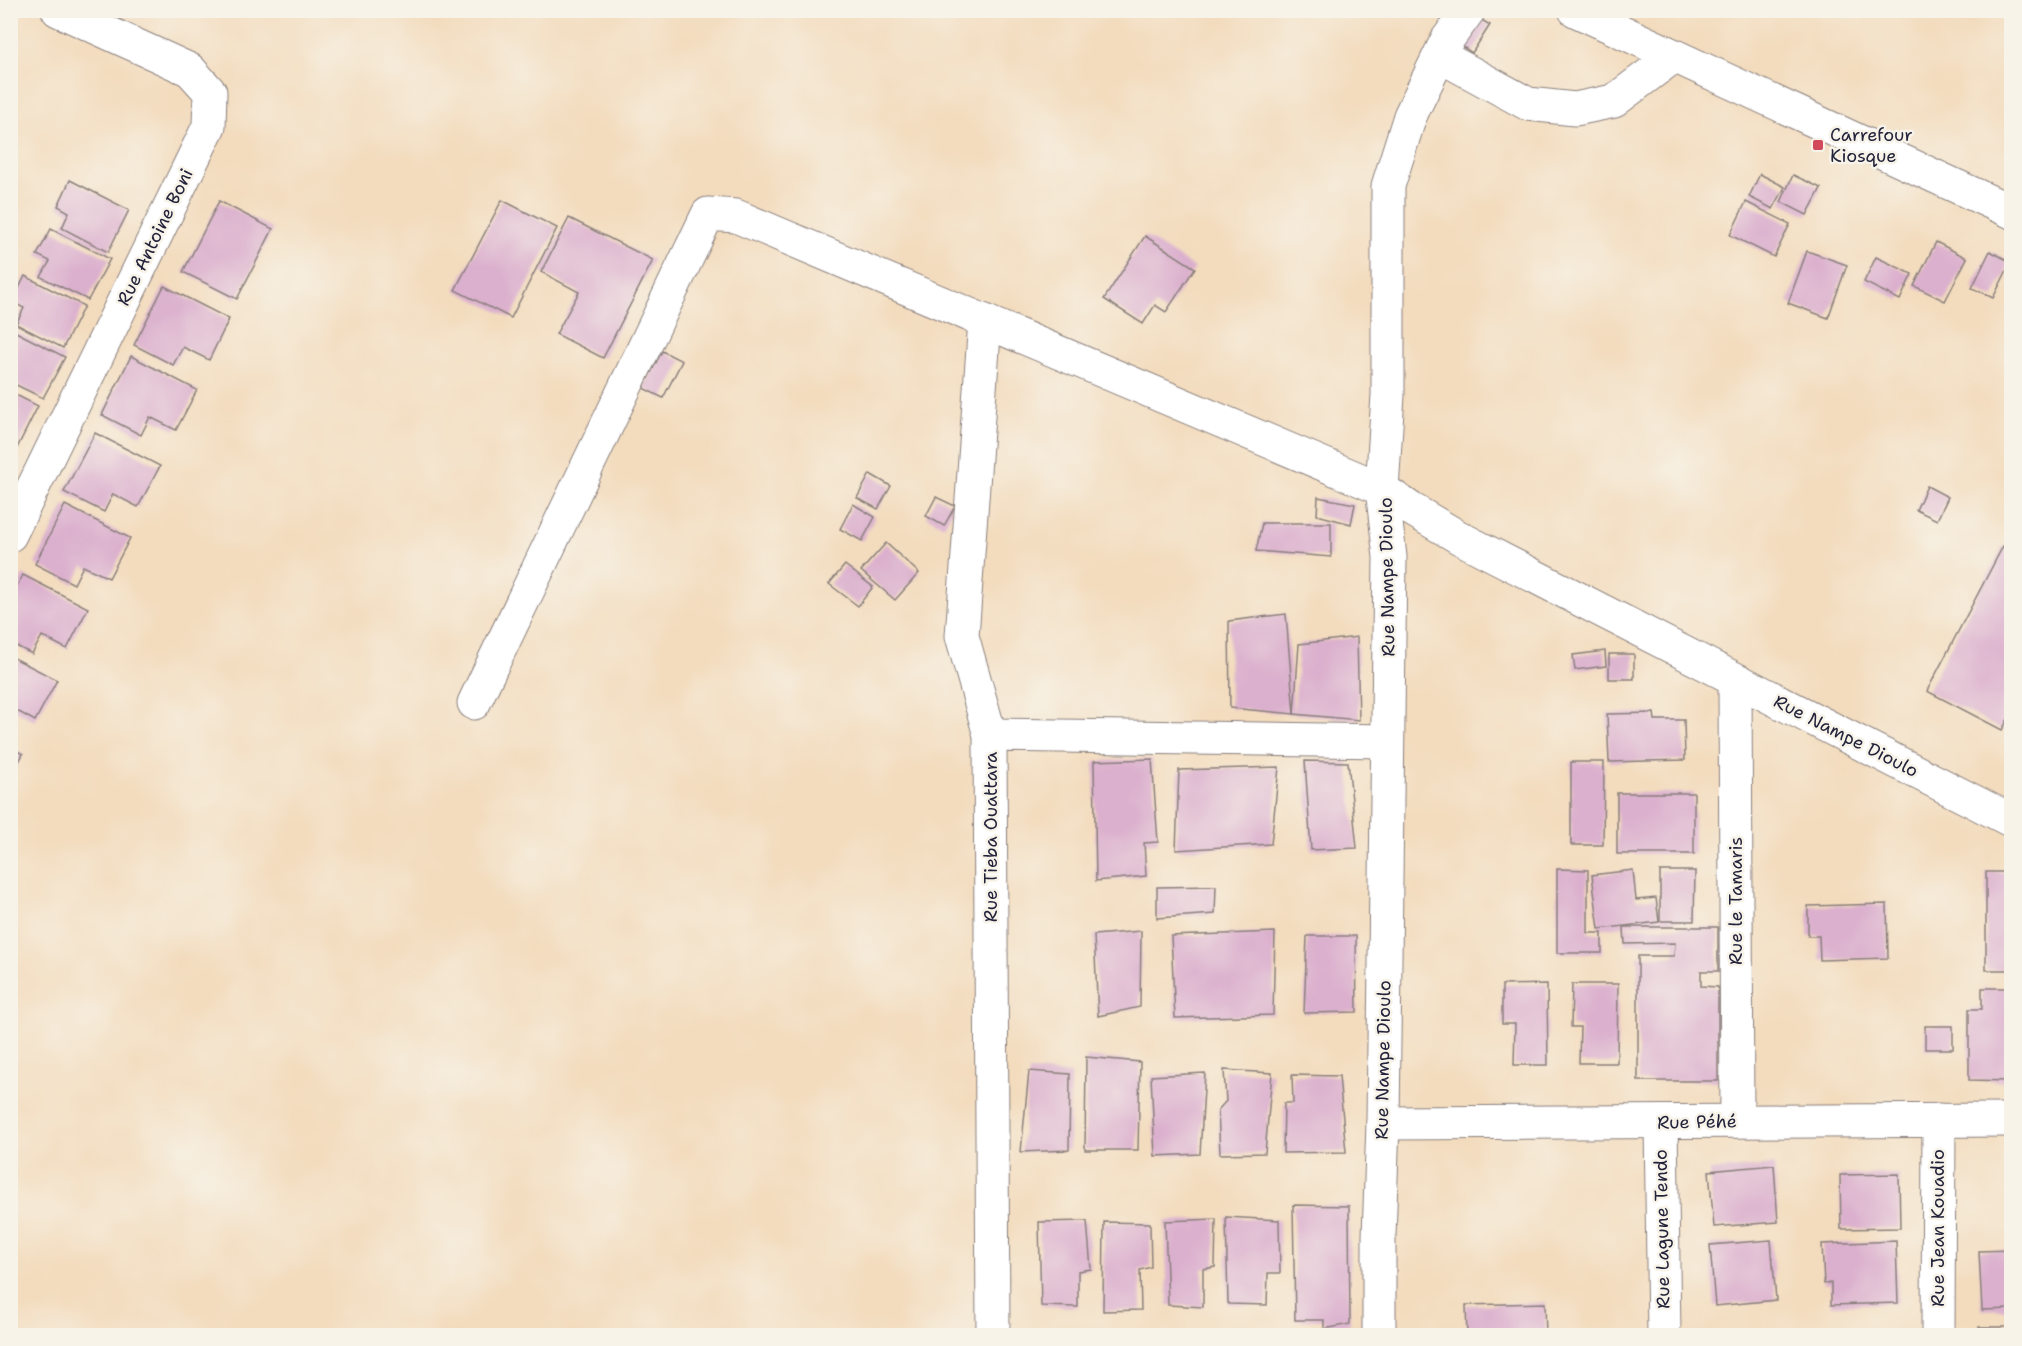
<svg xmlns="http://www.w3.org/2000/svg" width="2022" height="1346" viewBox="0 0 2022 1346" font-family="'Shantell Sans',sans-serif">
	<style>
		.building { fill: #dbb0ce }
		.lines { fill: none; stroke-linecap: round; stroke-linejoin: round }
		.minor-casing { stroke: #8a7f7c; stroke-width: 35 }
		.minor { stroke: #fff; stroke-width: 33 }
		.poi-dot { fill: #d1495b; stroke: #f7f3e8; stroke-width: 2 }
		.labels { text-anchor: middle; stroke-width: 5; stroke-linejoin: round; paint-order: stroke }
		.poi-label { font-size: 18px; fill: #22223b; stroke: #f7f3e8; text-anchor: start }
		.street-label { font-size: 18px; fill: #22223b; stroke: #f7f3e8 }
	</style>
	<rect width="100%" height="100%" fill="#f7f3e8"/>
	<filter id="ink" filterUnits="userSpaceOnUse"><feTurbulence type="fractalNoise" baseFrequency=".0167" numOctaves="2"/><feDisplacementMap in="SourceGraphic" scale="12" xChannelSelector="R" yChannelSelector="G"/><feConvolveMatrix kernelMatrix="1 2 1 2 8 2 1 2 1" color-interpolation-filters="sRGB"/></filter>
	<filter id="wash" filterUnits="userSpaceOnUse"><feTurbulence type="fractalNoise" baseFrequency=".008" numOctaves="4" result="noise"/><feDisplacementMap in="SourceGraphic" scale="24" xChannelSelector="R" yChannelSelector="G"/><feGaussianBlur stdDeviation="1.35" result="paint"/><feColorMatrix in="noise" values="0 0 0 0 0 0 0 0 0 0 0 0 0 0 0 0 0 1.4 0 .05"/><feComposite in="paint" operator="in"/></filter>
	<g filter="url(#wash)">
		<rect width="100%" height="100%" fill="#f3dcbe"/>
		<g id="blocks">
			<!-- building -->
			<g class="building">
				<path d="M1470,13L1490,25L1472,53L1452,40Z"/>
				<path d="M1760,174L1785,187L1773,209L1749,197Z"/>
				<path d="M1793,175L1821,188L1807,215L1781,202Z"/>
				<path d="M70,180L129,210L108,252L62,228L69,212L58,206Z"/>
				<path d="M502,200L557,228L511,318L455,290Z"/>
				<path d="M219,201L273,229L237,299L183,272Z"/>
				<path d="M1746,202L1790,224L1774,257L1730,235Z"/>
				<path d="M569,218L653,260L603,358L556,334L579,292L541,272Z"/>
				<path d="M51,229L110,259L88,300L41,277L50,261L37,255Z"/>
				<path d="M1145,236L1195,268L1166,312L1155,305L1143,324L1104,299Z"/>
				<path d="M1936,242L1967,258L1945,301L1914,286Z"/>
				<path d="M1807,251L1847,265L1828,318L1788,303Z"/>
				<path d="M1990,251L2011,262L1993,298L1972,288Z"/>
				<path d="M1876,257L1912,274L1900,300L1864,282Z"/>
				<path d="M25,276L84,306L63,348L16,324L24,308L12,302Z"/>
				<path d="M164,286L229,319L209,360L183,347L173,365L134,345Z"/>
				<path d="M10,329L65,357L43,398L10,382Z"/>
				<path d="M662,351L682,361L663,398L643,388Z"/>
				<path d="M131,356L197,390L176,430L150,417L141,435L102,415Z"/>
				<path d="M10,392L38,406L17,448L10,445Z"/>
				<path d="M95,433L160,466L138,507L113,494L104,512L64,492Z"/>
				<path d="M870,474L891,486L878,509L857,498Z"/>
				<path d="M1927,486L1948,497L1937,520L1916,510Z"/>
				<path d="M936,497L955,506L944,526L926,516Z"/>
				<path d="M1318,497L1355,504L1351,524L1317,515Z"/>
				<path d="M853,504L875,517L862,541L840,529Z"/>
				<path d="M65,505L130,538L109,578L83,566L74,584L35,564Z"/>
				<path d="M1262,523H1331V557L1256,551Z"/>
				<path d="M886,543L919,573L895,600L861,571Z"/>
				<path d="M2003,546L2012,551V712L2002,730L1927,691Z"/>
				<path d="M845,565L873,587L858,606L829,584Z"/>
				<path d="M23,575L88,608L67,649L42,636L32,654L10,643V599Z"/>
				<path d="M1286,614L1294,714L1230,708L1229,621Z"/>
				<path d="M1357,637L1359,720L1294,714L1299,644Z"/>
				<path d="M1605,651L1606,666L1575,670L1573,655Z"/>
				<rect x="1609" y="654" width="25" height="25"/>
				<path d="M10,656L57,680L35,721L10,707Z"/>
				<path d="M1654,713L1655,720H1684L1685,760L1609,762L1607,714Z"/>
				<path d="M10,747L23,754L10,778Z"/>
				<path d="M1152,759L1158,842L1144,843L1146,876L1096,881L1094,761Z"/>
				<path d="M1305,761L1348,762L1357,848L1311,850Z"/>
				<path d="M1571,762H1604L1603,845H1571Z"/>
				<path d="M1279,767L1271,844L1176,850L1179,770Z"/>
				<rect x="1617" y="793" width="77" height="61"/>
				<path d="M1557,869L1588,870V933H1602V953H1557Z"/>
				<path d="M1633,870L1636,900L1656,898L1659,922L1599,929L1592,875Z"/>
				<path d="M1660,871H1695L1694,921H1660Z"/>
				<rect x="1986" y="872" width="26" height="98"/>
				<path d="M1216,886L1215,914L1157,918V887Z"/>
				<path d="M1887,904L1888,958L1820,960L1819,936H1808V906Z"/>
				<path d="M1624,927H1718V971H1701V986L1718,987V1081H1638V956H1674L1675,943L1625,944Z"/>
				<path d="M1141,931L1140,1007L1098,1016L1094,935Z"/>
				<path d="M1275,932L1273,1015L1175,1018L1171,936Z"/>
				<path d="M1307,936H1356L1357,1012L1304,1013Z"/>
				<path d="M1547,984L1548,1065H1514L1515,1024H1502V985Z"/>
				<path d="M1572,984H1618L1617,1063H1579L1580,1027H1571Z"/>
				<path d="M1982,988H2012L2009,1081L1969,1080V1009H1982Z"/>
				<rect x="1925" y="1026" width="28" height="23"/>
				<path d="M1086,1057L1140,1062L1138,1150H1085Z"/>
				<path d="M1224,1070L1272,1073L1265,1153L1220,1154L1218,1110L1226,1101Z"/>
				<path d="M1029,1071L1070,1074L1069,1150L1021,1152Z"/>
				<path d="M1205,1073L1200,1154L1155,1156L1151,1076Z"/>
				<path d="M1292,1075L1339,1076L1346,1152L1283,1153L1284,1103H1293Z"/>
				<path d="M1774,1165L1778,1222L1714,1227L1709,1171Z"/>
				<path d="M1899,1174L1900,1228L1841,1229L1840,1175Z"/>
				<path d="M1293,1205L1349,1206L1350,1324L1324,1329V1320H1295Z"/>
				<path d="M1226,1217L1279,1220L1280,1273H1268L1267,1305L1228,1304Z"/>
				<path d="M1216,1219L1215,1267L1203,1269V1307L1168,1305L1165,1221Z"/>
				<path d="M1087,1221L1091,1269L1078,1271V1307L1041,1306L1039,1222Z"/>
				<path d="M1104,1222L1150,1223L1151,1267L1140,1270L1141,1310L1103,1311Z"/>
				<path d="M1771,1240L1776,1300L1715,1306L1710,1245Z"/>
				<path d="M1896,1241L1898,1303L1831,1305V1283L1824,1284L1822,1244Z"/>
				<path d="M2012,1250V1309L1982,1310L1979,1251Z"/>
				<path d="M1545,1303L1546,1336H1467L1466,1305Z"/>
				<path d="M1979,1327H2012V1336H1980Z"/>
			</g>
		</g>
	</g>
	<g filter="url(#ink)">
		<use href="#blocks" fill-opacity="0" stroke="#8a7f7c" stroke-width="1.5"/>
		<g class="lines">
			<!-- minor casing -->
			<g class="minor-casing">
				<g id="minor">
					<path d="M1575,10L2012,212"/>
					<path d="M1440,56L1528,104L1575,109L1614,101L1674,56"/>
					<path d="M985,321L962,636L990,735"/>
					<path d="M10,535L209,126L210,92L190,70L58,10"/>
					<path d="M1735,680L1737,1121"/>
					<path d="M474,703L708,214L736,216L1382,489L1388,395V186L1410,116L1447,40L1469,10"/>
					<path d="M1661,1122L1664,1336"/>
					<path d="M1383,1123L2012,1120"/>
					<path d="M993,1336L990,735L1387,741"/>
					<path d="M1379,1336V1236L1383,1123L1390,557L1382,489L1411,509L1460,538L2012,821"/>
					<path d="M1938,1336L1939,1120"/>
				</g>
			</g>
			<!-- minor -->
			<use href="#minor" class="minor"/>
		</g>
	</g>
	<!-- markers -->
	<rect class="poi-dot" x="1812" y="139" width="12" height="12" rx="3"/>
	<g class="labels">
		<!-- poi labels -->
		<g class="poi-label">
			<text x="1830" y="141">Carrefour<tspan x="1830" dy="21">Kiosque</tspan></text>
		</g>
		<!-- street labels -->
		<g class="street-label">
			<text transform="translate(155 237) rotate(-64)" y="6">Rue Antoine Boni</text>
			<text transform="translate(1387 577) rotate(-91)" y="6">Rue Nampe Dioulo</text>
			<text transform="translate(1846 736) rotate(27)" y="6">Rue Nampe Dioulo</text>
			<text transform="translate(991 837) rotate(-90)" y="6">Rue Tieba Ouattara</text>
			<text transform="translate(1736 901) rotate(-90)" y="6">Rue le Tamaris</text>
			<text transform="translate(1383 1060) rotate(-89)" y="6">Rue Nampe Dioulo</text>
			<text transform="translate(1697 1122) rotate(-1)" y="6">Rue Péhé</text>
			<text transform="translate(1938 1228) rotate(-90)" y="6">Rue Jean Kouadio</text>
			<text transform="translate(1662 1229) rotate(-91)" y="6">Rue Lagune Tendo</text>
		</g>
	</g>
	<!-- margin -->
	<rect width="2022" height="1346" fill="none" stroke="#f7f3e8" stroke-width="36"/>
</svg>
